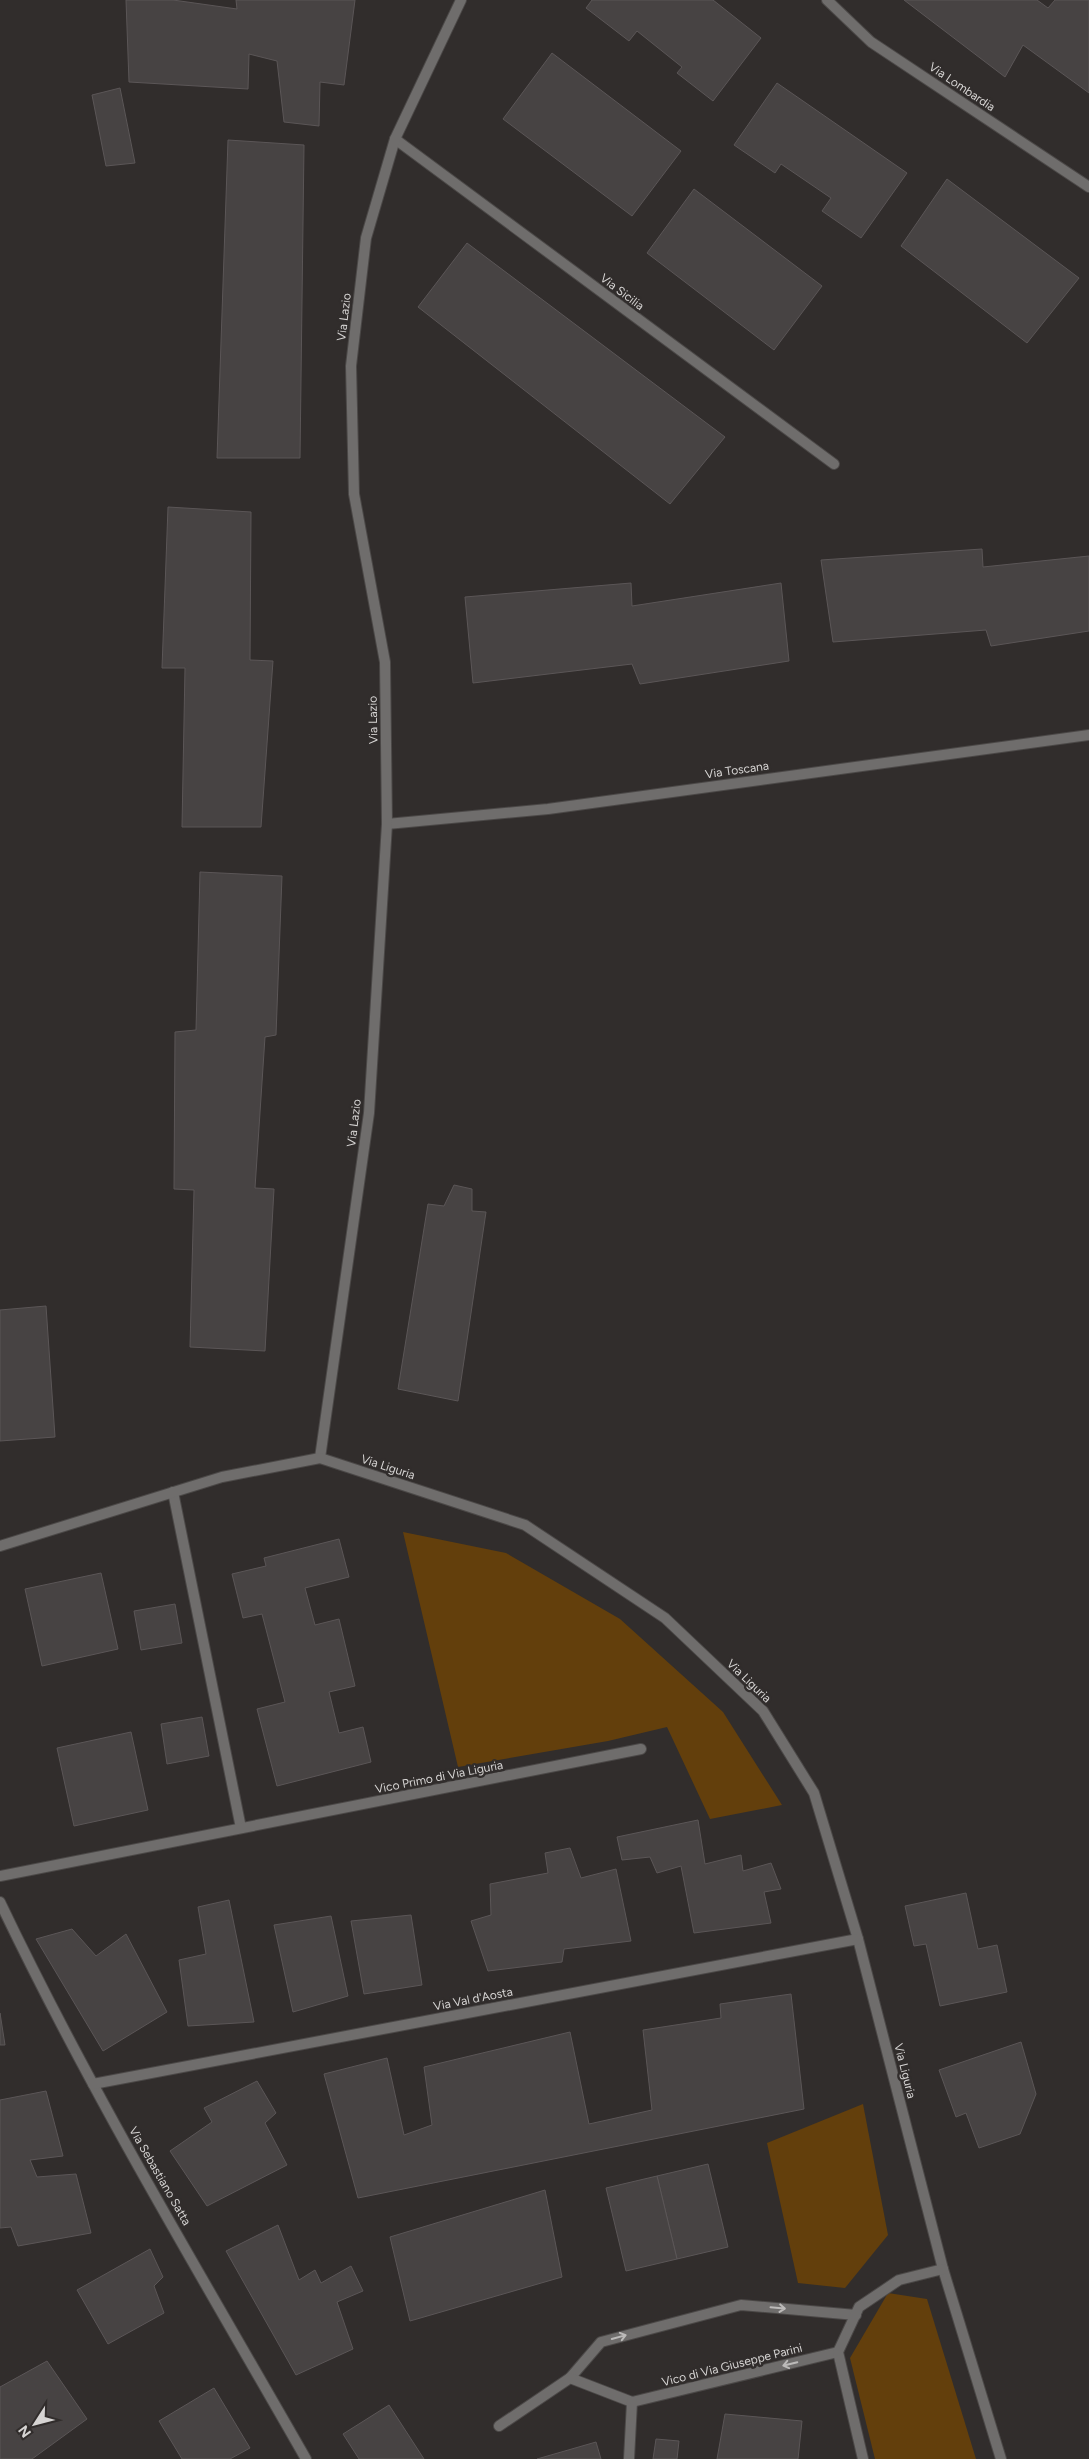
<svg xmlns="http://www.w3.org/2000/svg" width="1089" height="2459" viewBox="0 0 1089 2459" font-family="Figtree,sans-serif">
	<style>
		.green { fill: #633f0c }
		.building { fill: #474343; stroke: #5b5657 }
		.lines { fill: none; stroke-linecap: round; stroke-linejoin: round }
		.minor-casing { stroke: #4b4847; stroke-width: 12 }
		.minor { stroke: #6f6d6c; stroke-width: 10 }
		.oneway { stroke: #bcbab9 }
		.labels { text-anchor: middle; stroke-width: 5; stroke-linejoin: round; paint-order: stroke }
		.street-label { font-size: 12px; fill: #d6d4d3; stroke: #312d2c }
	</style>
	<rect width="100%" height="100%" fill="#312d2c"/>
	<!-- green -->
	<g class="green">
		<path d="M403,1532L506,1553L620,1619L723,1712L782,1805L710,1819L667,1727L608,1741L458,1767Z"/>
		<path d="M863,2104L888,2235L845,2288L798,2283L767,2143Z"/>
		<path d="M888,2293L927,2299L976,2459H875L850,2358Z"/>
	</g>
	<!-- building -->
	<g class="building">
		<path d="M126,0H173L237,9L236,0H355L344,85L320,82L319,126L284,122L277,61L249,54L248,89L129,82Z"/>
		<path d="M592,0H713L761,38L713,101L677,73L682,67L637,31L629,41L586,8Z"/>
		<path d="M904,0H1037L1048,8L1055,0H1089V93L1023,45L1005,77Z"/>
		<path d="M552,53L681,151L632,216L503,119Z"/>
		<path d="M777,83L907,173L861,238L822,211L831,198L781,164L775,173L734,145Z"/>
		<path d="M120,88L135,163L106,166L92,95Z"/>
		<path d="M228,140L304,145L300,458H217Z"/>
		<path d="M947,179L1079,278L1027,343L901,246Z"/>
		<path d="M694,189L822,286L774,350L647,253Z"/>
		<path d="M467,243L725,437L670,504L418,307Z"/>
		<path d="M168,507L251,512L250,660L273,661L261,827H182L185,668H162Z"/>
		<path d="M982,549L983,567L1089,556V631L991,646L986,630L833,642L821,560Z"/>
		<path d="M631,583L632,606L781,583L789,661L640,684L632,664L473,683L465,597Z"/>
		<path d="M200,872L282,876L276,1035L265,1037L255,1188L274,1189L265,1351L190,1347L194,1190L174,1189L175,1032L196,1030Z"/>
		<path d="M454,1185L472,1189V1211L486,1212L458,1401L398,1389L428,1204L444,1206Z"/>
		<path d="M46,1306L55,1437L0,1441V1310Z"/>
		<path d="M339,1539L349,1577L305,1588L315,1625L339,1619L355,1686L329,1692L339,1733L363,1727L371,1762L277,1786L257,1709L285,1702L262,1614L243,1618L232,1574L266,1566L264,1558Z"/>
		<path d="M101,1573L118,1649L42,1666L25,1589Z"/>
		<path d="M175,1604L182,1643L141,1650L134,1611Z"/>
		<path d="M202,1717L209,1756L167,1764L161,1724Z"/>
		<path d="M131,1732L148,1810L74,1826L57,1748Z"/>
		<path d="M698,1820L705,1864L741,1855L743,1871L771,1863L781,1889L764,1892L771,1923L694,1933L681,1866L657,1873L650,1857L622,1860L617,1837Z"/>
		<path d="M570,1848L581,1878L616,1869L631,1941L564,1949L562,1962L488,1971L471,1921L491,1915L490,1884L548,1873L545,1853Z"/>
		<path d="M966,1893L978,1949L997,1945L1007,1992L940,2006L926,1944L914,1946L905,1906Z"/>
		<path d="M229,1900L254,2022L188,2026L179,1960L206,1954L198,1907Z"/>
		<path d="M411,1915L422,1985L364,1994L351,1921Z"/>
		<path d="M331,1916L348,1996L293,2012L274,1925Z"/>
		<path d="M72,1929L96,1956L126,1934L167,2012L103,2051L36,1939Z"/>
		<path d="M791,1994L804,2109L358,2198L324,2074L387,2058L404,2135L432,2125L424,2067L570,2032L589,2124L652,2110L643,2030L721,2018L720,2004Z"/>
		<path d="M0,2013L5,2045H0Z"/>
		<path d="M1021,2042L1036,2094L1020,2134L979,2148L966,2113L956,2117L939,2070Z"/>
		<path d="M257,2081L276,2113L265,2123L287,2165L207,2206L170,2151L212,2122L204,2108Z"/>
		<path d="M46,2091L63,2156L30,2160L37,2177L76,2174L91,2233L18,2246L11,2227L0,2228V2100Z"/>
		<path d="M708,2164L728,2247L677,2259L657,2176Z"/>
		<path d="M657,2176L677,2259L626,2271L606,2188Z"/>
		<path d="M545,2190L562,2277L410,2321L390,2237Z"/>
		<path d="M278,2225L299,2280L315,2270L321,2283L351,2266L363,2291L337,2302L353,2349L296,2375L226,2251Z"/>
		<path d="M150,2249L163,2277L154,2286L164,2313L108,2344L77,2290Z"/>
		<path d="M47,2361L87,2419L32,2459H0V2387Z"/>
		<path d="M214,2388L250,2448L230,2459H182L159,2421Z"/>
		<path d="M389,2405L424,2459H359L343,2434Z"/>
		<path d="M725,2414L802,2421L798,2459H717Z"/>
		<path d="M656,2439L679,2441L677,2459H653Z"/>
		<path d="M596,2442L601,2459H537Z"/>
	</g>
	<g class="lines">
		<!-- minor casing -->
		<g class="minor-casing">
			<g id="minor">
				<path d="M827,0L871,42L1089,187"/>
				<path d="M395,139L834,464"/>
				<path d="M387,824L548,809L1089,735"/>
				<path d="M320,1458L369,1113L387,824L385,662L354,494L351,366L366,238L395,139L461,0"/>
				<path d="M173,1492L241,1828"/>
				<path d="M0,1546L222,1477L320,1458L525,1525L665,1618L763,1711L814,1793L858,1939L943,2269L1001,2459"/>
				<path d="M0,1876L641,1749"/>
				<path d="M0,1902C91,2093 201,2275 306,2459"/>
				<path d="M93,2084L858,1939"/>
				<path d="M570,2378L601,2342L741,2305L856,2315"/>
				<path d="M499,2426L570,2378L632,2402L838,2352"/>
				<path d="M629,2459L632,2402"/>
				<path d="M863,2459L838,2352L859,2307L899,2280L943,2269"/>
			</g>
		</g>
		<!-- minor -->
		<use href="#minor" class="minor"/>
	</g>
	<!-- one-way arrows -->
	<defs><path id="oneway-shaft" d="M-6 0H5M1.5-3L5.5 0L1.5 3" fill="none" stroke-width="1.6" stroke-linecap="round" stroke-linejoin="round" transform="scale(1.25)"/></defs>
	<g class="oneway">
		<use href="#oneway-shaft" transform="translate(778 2308) rotate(5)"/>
		<use href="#oneway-shaft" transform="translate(619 2337) rotate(-15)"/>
		<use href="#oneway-shaft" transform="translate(790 2364) rotate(166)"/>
	</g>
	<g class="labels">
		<!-- street labels -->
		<g class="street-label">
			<text transform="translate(962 87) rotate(34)" y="4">Via Lombardia</text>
			<text transform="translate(622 292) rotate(37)" y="4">Via Sicilia</text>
			<text transform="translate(344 317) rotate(-83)" y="4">Via Lazio</text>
			<text transform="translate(373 720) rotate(-91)" y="4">Via Lazio</text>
			<text transform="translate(737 770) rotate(-8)" y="4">Via Toscana</text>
			<text transform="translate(354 1123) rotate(-83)" y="4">Via Lazio</text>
			<text transform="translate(388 1467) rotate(18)" y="4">Via Liguria</text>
			<text transform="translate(749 1681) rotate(44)" y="4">Via Liguria</text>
			<text transform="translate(439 1777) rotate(-11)" y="4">Vico Primo di Via Liguria</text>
			<text transform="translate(473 1999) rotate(-11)" y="4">Via Val d'Aosta</text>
			<text transform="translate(905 2071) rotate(76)" y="4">Via Liguria</text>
			<text transform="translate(160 2176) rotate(60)" y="4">Via Sebastiano Satta</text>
			<text transform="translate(732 2365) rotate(-14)" y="4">Vico di Via Giuseppe Parini</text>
		</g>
	</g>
	<!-- north arrow -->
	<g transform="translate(35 2424) rotate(234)" stroke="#312d2c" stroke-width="4" paint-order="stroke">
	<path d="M0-4L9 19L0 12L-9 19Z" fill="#d6d4d3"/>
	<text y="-8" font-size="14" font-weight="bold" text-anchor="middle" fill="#d6d4d3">N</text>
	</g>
</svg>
